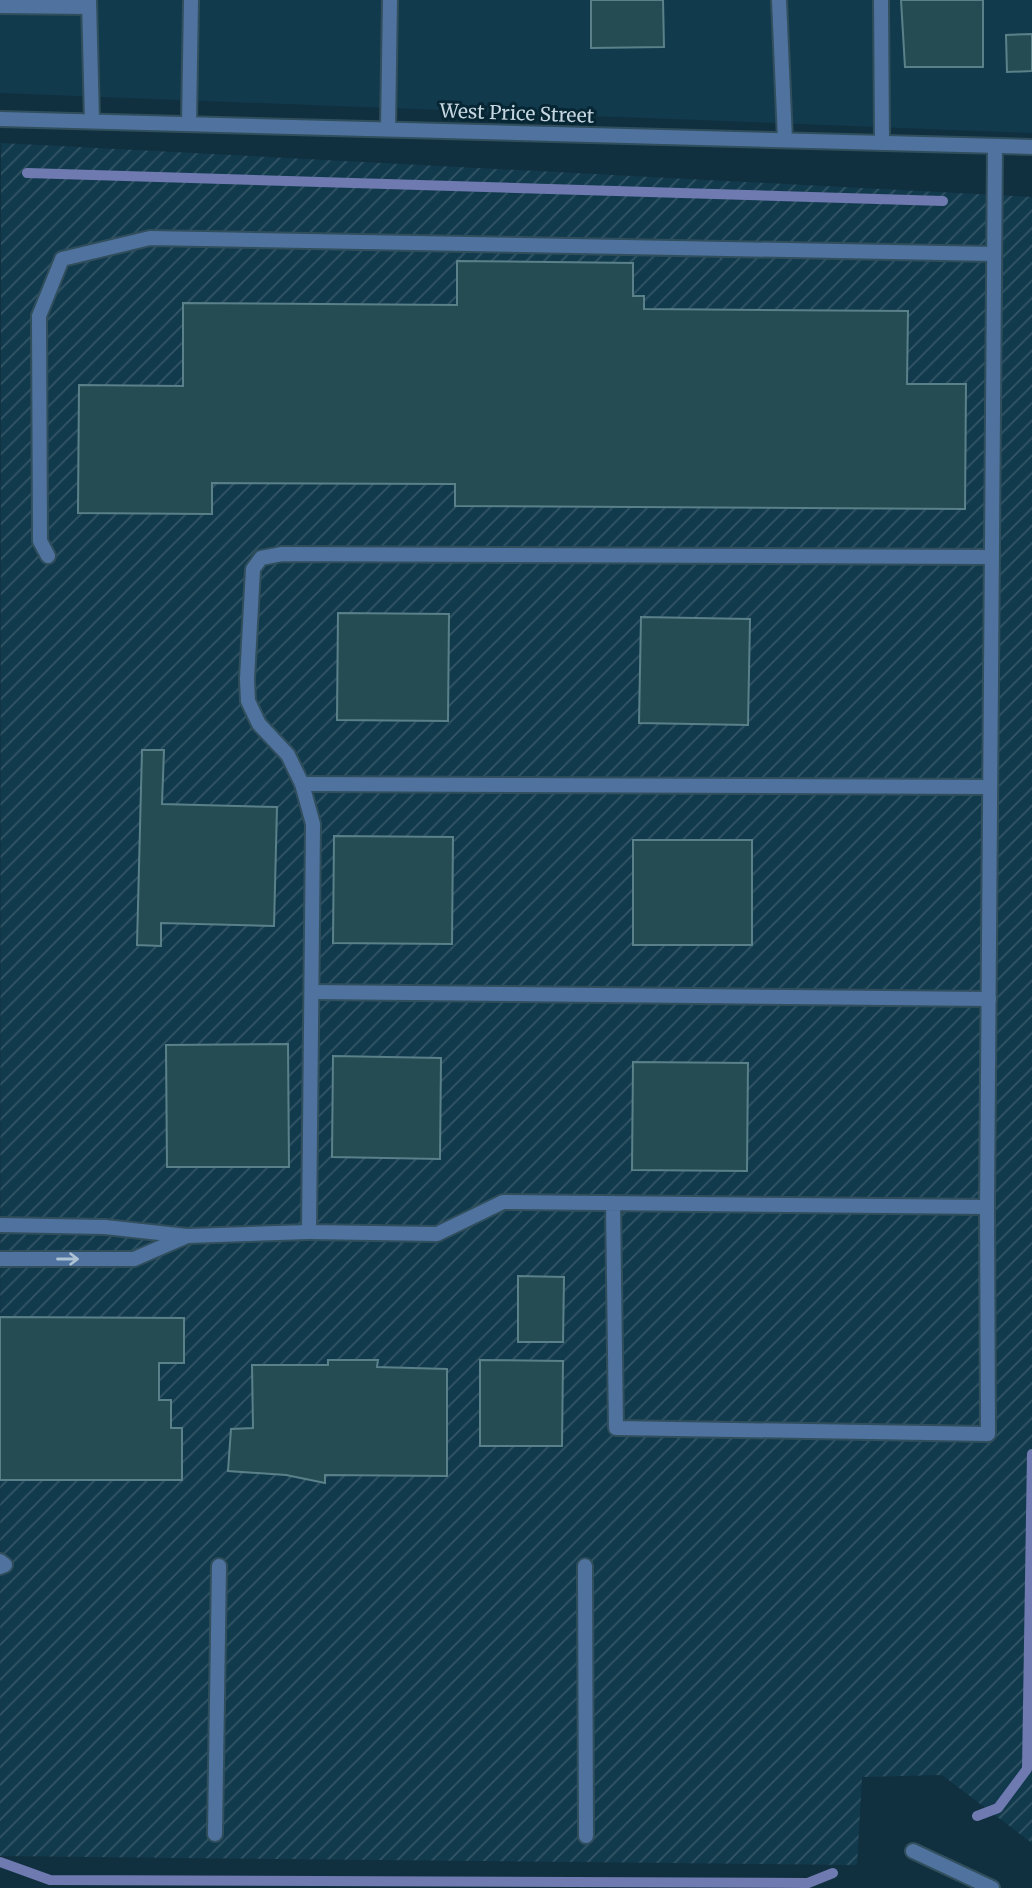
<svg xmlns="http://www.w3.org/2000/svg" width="1032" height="1888" viewBox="0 0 1032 1888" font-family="Merriweather,serif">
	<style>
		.built { fill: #123a4d }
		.industrial { fill: url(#industrial-furrows) }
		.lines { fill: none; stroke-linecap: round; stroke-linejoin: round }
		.stream { stroke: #6f7ab0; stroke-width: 10 }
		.building { fill: #264c53; stroke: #5a8189; stroke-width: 2 }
		.service-casing { stroke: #314e5c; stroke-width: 18 }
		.minor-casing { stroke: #314e5c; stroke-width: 18 }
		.service { stroke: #4f739e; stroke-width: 14 }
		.minor { stroke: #4f739e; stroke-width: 14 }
		.oneway { stroke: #adc2d3 }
		.labels { text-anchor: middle; stroke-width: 6; stroke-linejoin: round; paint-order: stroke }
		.street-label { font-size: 19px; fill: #c5d6e0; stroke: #062634 }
	</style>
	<defs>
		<pattern id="industrial-furrows" width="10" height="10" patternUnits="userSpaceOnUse" patternTransform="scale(1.75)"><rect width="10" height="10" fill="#123a4d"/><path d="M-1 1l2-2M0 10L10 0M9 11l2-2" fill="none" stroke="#335666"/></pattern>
	</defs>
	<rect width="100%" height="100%" fill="#11303f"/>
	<!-- built -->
	<path class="built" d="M0,0H1032V133L0,93Z"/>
	<!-- industrial -->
	<path class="industrial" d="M1,143L1032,197V1843L942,1775L862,1777L857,1865L0,1856Z"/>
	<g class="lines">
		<!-- stream -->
		<g class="stream">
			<path d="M27,173L943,201"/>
			<path d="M977,1816L998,1808L1027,1769L1032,1454"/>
			<path d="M0,1862L50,1880L808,1883L833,1873"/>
		</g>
	</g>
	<!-- building -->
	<g class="building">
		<path d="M591,0H663L664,47L591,48Z"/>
		<path d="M901,0H983V67H905Z"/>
		<path d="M1032,34V71L1007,72L1006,35Z"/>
		<path d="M457,261L633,263V296H644V309L908,311L907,384H966L965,509L455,506V484L212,483V514L78,513L79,385L183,386V303L457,305Z"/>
		<path d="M338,613L449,614L448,721L337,720Z"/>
		<path d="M641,617L750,619L748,725L639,723Z"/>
		<path d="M142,750H164L162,804L277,807L274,926L161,923V946L137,945Z"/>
		<path d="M334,836L453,837L452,944L333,943Z"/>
		<rect x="633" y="840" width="119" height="105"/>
		<path d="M288,1044L289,1167H167L166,1045Z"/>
		<path d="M333,1056L441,1058L440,1159L332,1157Z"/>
		<path d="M633,1062L748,1063L747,1171L632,1170Z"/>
		<path d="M518,1276L564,1277L563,1342H518Z"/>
		<path d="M0,1317L184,1318V1363H159V1400H171V1428H182V1480H0Z"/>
		<path d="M328,1360H378L377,1367L447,1369V1476L325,1475V1483L286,1475L228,1471L231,1429L253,1428L252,1365H328Z"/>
		<path d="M480,1360L563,1361L562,1446H480Z"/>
	</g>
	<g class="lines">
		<!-- service casing -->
		<g class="service-casing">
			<g id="service">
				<path d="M89,0L92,121"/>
				<path d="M779,0L785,140"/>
				<path d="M881,0L882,143"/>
				<path d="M0,6L89,7"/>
				<path d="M189,124L191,0"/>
				<path d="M388,129L390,0"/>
				<path d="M48,556L40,541L39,316L62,259L150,238L994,254"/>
				<path d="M302,784L990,787"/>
				<path d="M312,992L989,999"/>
				<path d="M613,1203L616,1428L988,1434L987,1207L503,1202L437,1234L309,1232L313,824L302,784L288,755L259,724L248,701L247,679L253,569L261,558L282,554L992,557"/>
				<path d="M987,1207L995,146"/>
				<path d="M0,1225L105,1227L187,1236L134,1259H0"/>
				<path d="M187,1236L309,1232"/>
				<path d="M0,1561L5,1565L0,1567"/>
				<path d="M585,1566L586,1836"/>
				<path d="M215,1834L219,1566"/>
			</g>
		</g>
		<!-- minor casing -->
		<g class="minor-casing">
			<g id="minor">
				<path d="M0,119L1032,147"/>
				<path d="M913,1851L992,1888"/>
			</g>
		</g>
		<!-- service -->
		<use href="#service" class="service"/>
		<!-- minor -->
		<use href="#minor" class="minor"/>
	</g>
	<!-- one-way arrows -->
	<defs><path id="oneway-shaft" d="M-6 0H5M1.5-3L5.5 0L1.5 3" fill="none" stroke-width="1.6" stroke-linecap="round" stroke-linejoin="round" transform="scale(1.75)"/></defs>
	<use class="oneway" href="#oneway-shaft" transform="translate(68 1259)"/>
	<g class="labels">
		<!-- street labels -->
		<g class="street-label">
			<text transform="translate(517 113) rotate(2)" y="7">West Price Street</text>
		</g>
	</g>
</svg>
